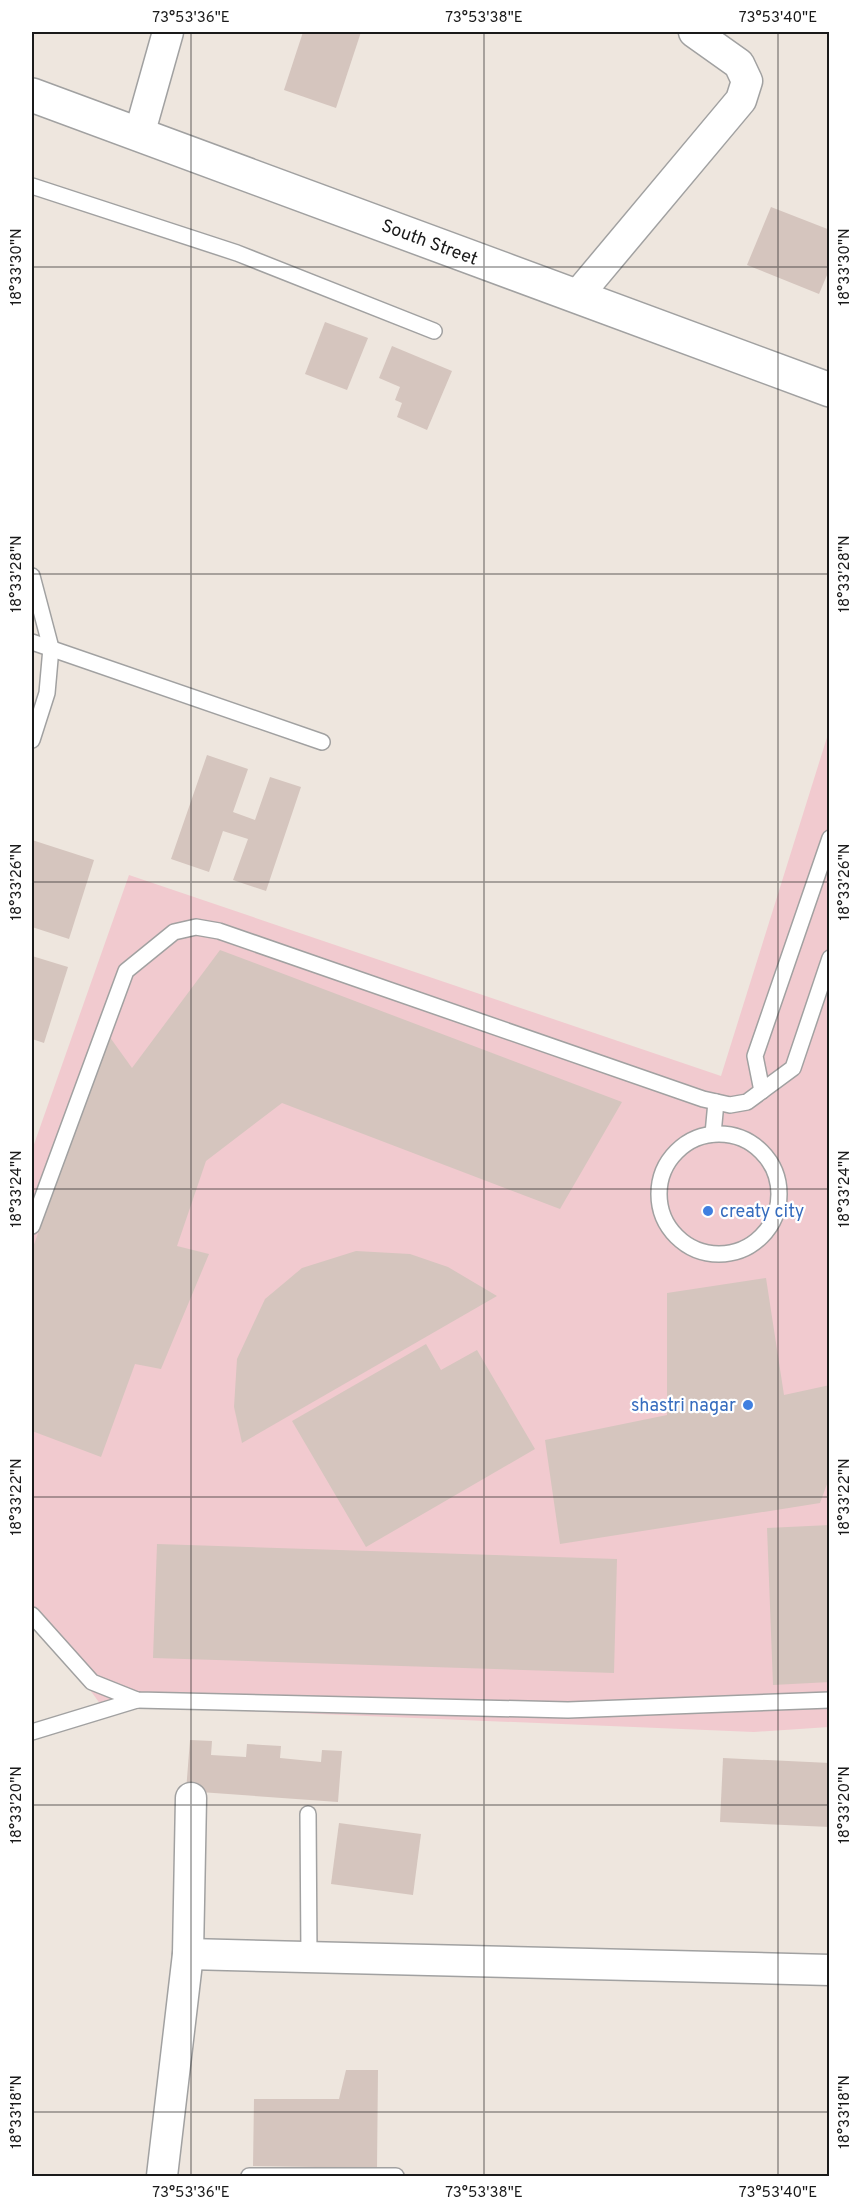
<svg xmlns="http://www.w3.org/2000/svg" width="861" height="2208" viewBox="0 0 861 2208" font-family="Overpass,sans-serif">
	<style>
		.commercial { fill: #f1cacf }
		.building { fill: #d5c5be }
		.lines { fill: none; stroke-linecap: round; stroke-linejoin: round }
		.service-casing { stroke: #a1a1a1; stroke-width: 18 }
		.minor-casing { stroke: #a1a1a1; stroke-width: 33 }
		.tertiary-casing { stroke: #a1a1a1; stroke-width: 36 }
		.service { stroke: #fff; stroke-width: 15 }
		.minor { stroke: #fff; stroke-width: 30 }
		.tertiary { stroke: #fff; stroke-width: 33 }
		.ticks { fill: none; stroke: #1a1a1a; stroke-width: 1.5; stroke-opacity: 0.45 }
		.shop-dot { fill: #3f7fe0; stroke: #fff; stroke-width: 2 }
		.labels { text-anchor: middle; stroke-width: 4.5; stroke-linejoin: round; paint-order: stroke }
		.street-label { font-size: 18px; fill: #1a1a1a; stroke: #fff }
		.shop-label { font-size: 18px; fill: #366cbe; stroke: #fff; text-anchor: start }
		.neatline { fill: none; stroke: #1a1a1a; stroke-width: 2 }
		.ticks-label { font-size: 15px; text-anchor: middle; fill: #1a1a1a }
	</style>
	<rect width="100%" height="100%" fill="#eee6de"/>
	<!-- commercial -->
	<path class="commercial" d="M829,731V1727L754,1732L101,1705L32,1611V1150L129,875L721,1076Z"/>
	<!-- building -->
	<g class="building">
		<path d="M303,32H361L336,108L284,90Z"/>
		<path d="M771,207L830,230V268L819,294L747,265Z"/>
		<path d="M325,322L368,338L347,390L305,374Z"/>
		<path d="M392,346L452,371L427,430L397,417L402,403L395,400L400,387L379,378Z"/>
		<path d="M207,755L248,769L233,812L255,820L270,777L301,787L266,891L233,880L248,839L223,831L209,872L171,859Z"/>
		<path d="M32,840L94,860L69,939L32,927Z"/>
		<path d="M220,950L622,1102L560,1209L282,1103L206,1161L177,1246L209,1254L161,1369L135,1364L101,1457L32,1431V1250L109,1036L132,1068Z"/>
		<path d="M32,956L68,967L44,1043L32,1039Z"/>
		<path d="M356,1251L410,1254L448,1267L497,1296L242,1443L234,1407L237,1359L265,1299L302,1268Z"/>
		<path d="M766,1278L784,1395L830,1385V1476L820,1503L560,1544L545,1440L667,1415V1293Z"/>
		<path d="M426,1344L441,1370L477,1350L535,1449L366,1547L292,1421Z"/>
		<path d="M830,1525V1682L773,1685L767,1528Z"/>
		<path d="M157,1544L617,1559L614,1673L153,1658Z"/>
		<path d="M190,1740L212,1741L211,1755L246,1757L247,1744L281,1746L280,1758L321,1762L322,1750L342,1751L338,1802L186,1791Z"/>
		<path d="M723,1758L830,1763V1827L720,1822Z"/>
		<path d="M339,1823L421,1834L413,1895L331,1884Z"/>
		<path d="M346,2070H378L377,2168L253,2166L254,2099H339Z"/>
	</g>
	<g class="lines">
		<!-- service casing -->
		<g class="service-casing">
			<g id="service">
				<path d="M32,186L237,253L434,331"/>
				<path d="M32,576L51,648L47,693L32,740"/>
				<path d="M32,642L322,742"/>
				<path d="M762,1091L755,1056L830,838"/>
				<path d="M713,1134L716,1102"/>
				<circle cx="719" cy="1194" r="60"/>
				<path d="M32,1226L126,971L174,932L196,927L219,931L703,1099L730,1105L747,1102L793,1068L830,958"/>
				<path d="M32,1615L92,1682L137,1700L568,1710L830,1700"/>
				<path d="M32,1732L137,1700"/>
				<path d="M308,1814L309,1957"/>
				<path d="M249,2176H396"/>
			</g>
		</g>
		<!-- minor casing -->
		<g class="minor-casing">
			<g id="minor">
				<path d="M139,135L168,32"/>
				<path d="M577,296L741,100L747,81L739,64L694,32"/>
				<path d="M188,1954L830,1970"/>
				<path d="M162,2176L188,1954L191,1798"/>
			</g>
		</g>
		<!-- tertiary casing -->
		<g class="tertiary-casing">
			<g id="tertiary">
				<path id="s1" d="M32,95L830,390"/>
			</g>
		</g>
		<!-- service -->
		<use href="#service" class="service"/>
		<!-- minor -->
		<use href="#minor" class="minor"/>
		<!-- tertiary -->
		<use href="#tertiary" class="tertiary"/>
	</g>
	<!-- ticks -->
	<path class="ticks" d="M191,32V2176M484,32V2176M778,32V2176M32,267H830M32,574H830M32,882H830M32,1189H830M32,1497H830M32,1805H830M32,2112H830"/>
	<!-- markers -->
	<g class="shop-dot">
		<circle cx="708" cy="1211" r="6"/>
		<circle cx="748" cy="1405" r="6"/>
	</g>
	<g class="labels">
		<!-- street labels -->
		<g class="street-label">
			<text dy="6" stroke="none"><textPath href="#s1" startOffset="424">South Street</textPath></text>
		</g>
		<!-- shop labels -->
		<g class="shop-label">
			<text x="720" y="1217">creaty city</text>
			<text x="736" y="1411" text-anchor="end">shastri nagar</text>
		</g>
	</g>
	<!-- border -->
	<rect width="861" height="2208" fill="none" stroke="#ffffff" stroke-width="66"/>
	<rect x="33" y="33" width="795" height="2142" class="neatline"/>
	<g class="ticks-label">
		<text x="191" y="22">73°53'36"E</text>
		<text x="484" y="22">73°53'38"E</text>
		<text x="778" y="22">73°53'40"E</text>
		<text transform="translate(16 267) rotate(-90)" y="5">18°33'30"N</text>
		<text transform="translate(844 267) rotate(-90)" y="5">18°33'30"N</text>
		<text transform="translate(16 574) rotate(-90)" y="5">18°33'28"N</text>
		<text transform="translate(844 574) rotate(-90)" y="5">18°33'28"N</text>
		<text transform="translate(16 882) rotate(-90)" y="5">18°33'26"N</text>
		<text transform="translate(844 882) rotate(-90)" y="5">18°33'26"N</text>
		<text transform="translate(16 1189) rotate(-90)" y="5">18°33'24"N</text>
		<text transform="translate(844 1189) rotate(-90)" y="5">18°33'24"N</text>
		<text transform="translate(16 1497) rotate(-90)" y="5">18°33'22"N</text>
		<text transform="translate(844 1497) rotate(-90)" y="5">18°33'22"N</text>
		<text transform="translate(16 1805) rotate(-90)" y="5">18°33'20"N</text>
		<text transform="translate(844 1805) rotate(-90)" y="5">18°33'20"N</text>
		<text transform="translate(16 2112) rotate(-90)" y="5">18°33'18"N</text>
		<text transform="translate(844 2112) rotate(-90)" y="5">18°33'18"N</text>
		<text x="191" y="2197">73°53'36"E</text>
		<text x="484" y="2197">73°53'38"E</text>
		<text x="778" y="2197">73°53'40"E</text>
	</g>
</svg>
